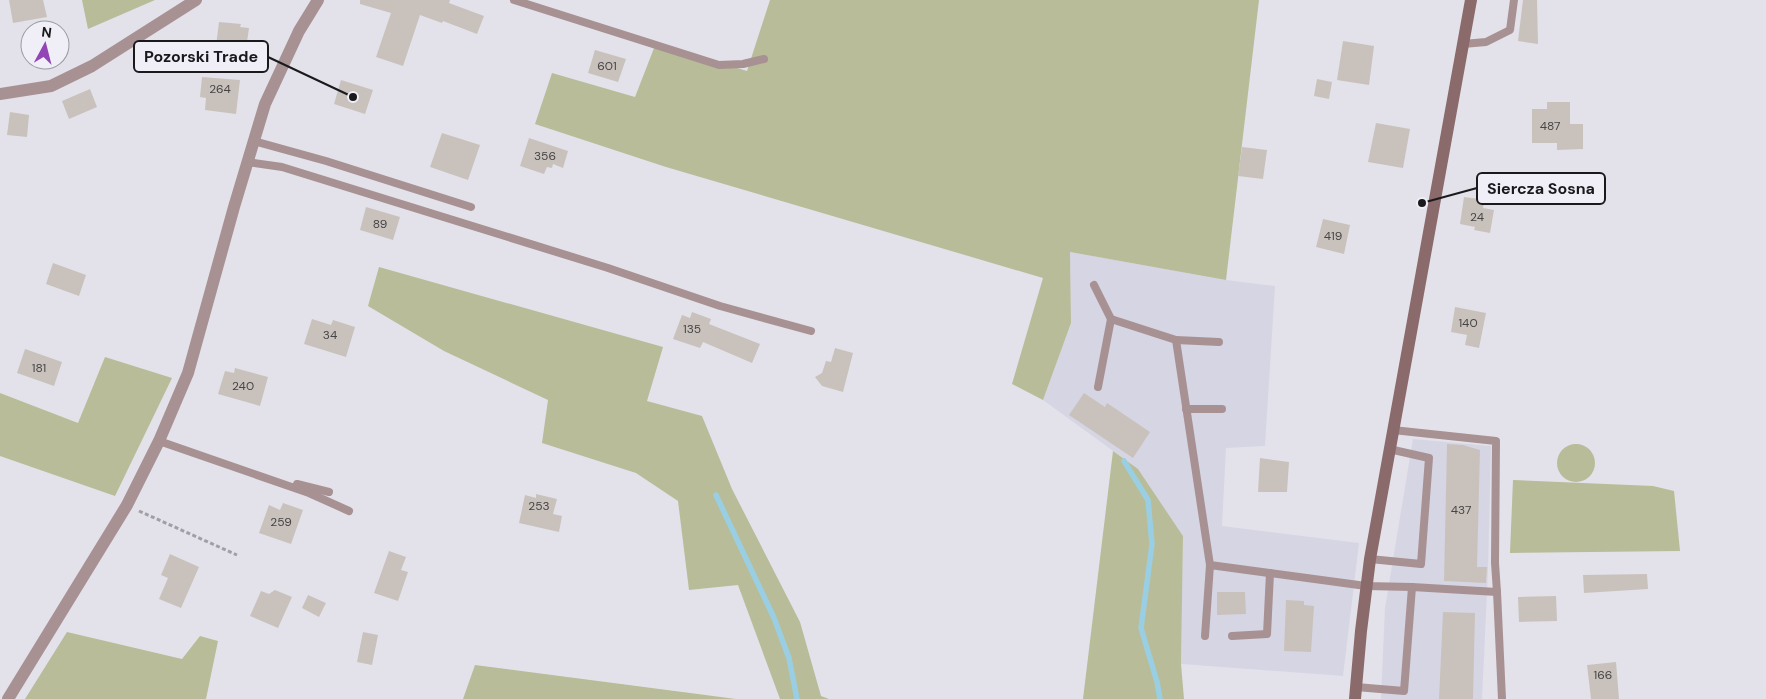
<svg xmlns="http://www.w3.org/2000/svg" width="1766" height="699" viewBox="0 0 1766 699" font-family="'DM Sans',sans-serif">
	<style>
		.built { fill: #d6d5e4 }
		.green { fill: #b8bc98 }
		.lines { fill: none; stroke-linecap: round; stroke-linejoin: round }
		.stream { stroke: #9acfe3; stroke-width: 5.5 }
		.building { fill: #c9c2bc }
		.path { stroke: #9f9fa5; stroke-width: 3; stroke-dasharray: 4 2.5; stroke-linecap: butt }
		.lane { stroke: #a89192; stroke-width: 8 }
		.street { stroke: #a89192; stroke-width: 12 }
		.secondary { stroke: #8b6a6b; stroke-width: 12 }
		.labels { text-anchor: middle; stroke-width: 4; stroke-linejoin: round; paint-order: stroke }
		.number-label { font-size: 12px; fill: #464445 }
		.leader { fill: none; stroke: #1a1a1d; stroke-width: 2 }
		.callout-dot { fill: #1a1a1d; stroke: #f0eff8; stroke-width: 2 }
		.callout { fill: #f0eff8; stroke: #1a1a1d; stroke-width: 2 }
		.callout-label { font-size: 16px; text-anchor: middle; font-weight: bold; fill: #1a1a1d }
	</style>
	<rect width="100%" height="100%" fill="#e3e2ea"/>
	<!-- built -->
	<g class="built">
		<path d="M1070,252L1226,280L1275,286L1265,446L1226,448L1222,526L1359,543L1343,676L1181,664L1183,536L1138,469L1043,400L1071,323Z"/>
		<path d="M1413,439L1491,446L1488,571L1482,699H1381L1385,608Z"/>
	</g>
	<!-- green -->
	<g class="green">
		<path d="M82,0H155L88,29Z"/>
		<path d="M770,0H1259L1226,280L1070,252L1071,323L1043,400L1012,384L1043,278L666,167L535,124L552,73L635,97L656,43L747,71Z"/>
		<path d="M379,267L663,347L647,401L702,416L732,489L800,622L821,696L829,699H780L738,585L689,590L678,501L636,473L542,443L548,400L444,351L368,306Z"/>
		<path d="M105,357L172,378L115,496L0,456V393L78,423Z"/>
		<circle cx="1576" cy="463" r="19"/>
		<path d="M1113,451L1138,469L1183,536L1181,664L1184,699H1083Z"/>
		<path d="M1513,480L1653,486L1674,491L1680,551L1510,553Z"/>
		<path d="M67,632L182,659L200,636L218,641L206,699H25Z"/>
		<path d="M475,665L736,699H463Z"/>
	</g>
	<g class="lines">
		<!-- stream -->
		<g class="stream">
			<path d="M1124,461L1148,500L1152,544L1141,628L1157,682L1160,699"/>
			<path d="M716,495L774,618L789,658L797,699"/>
		</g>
	</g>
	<!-- building -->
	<g class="building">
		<path d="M9,0H43L47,17L13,23Z"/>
		<path d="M360,0H450L449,3L484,16L477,34L443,21L442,23L420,15L403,66L376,57L391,13L360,4Z"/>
		<path d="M1523,0H1537L1538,44L1518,41Z"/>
		<path d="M219,22L241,24L240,27L249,28L246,49L216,46Z"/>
		<path d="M1343,41L1374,46L1369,85L1337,80Z"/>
		<path d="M595,50L626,59L618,82L588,73Z"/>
		<path d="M202,77L240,80L236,114L205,110L206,98L200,97Z"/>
		<path d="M1317,79L1332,82L1329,99L1314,96Z"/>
		<path d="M341,80L373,90L365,114L334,104Z"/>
		<path d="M90,89L97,107L69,119L62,101Z"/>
		<path d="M1547,102H1570V124H1583V149L1557,150V143H1532V109H1547Z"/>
		<path d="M10,112L29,115L27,137L7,135Z"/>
		<path d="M1376,123L1410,129L1403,168L1368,162Z"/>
		<path d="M442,133L480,145L468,180L430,167Z"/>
		<path d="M529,138L568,151L563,168L553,164L552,168L547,167L544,174L520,166Z"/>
		<path d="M1242,147L1267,150L1263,179L1238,176Z"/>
		<path d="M1464,197L1479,199V201L1484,202L1483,208L1494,210L1490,233L1474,230L1475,227L1460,224Z"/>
		<path d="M366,207L400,217L393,240L360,230Z"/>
		<path d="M1323,219L1350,225L1344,254L1316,247Z"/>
		<path d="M53,263L86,275L79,296L46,284Z"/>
		<path d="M1455,307L1486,313L1479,348L1465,345L1467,335L1451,332Z"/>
		<path d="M692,312L711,319L709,324L760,344L752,363L703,342L700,348L673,339L682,315L690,318Z"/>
		<path d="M312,319L331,325L333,320L355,327L346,357L304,344Z"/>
		<path d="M835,348L853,353L843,392L822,386L815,377L822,373L826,361L831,362Z"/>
		<path d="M25,349L62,362L54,386L17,373Z"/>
		<path d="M235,368L268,377L260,406L218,394L225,371L234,373Z"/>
		<path d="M1084,393L1105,407L1107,403L1150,432L1133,458L1069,415Z"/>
		<path d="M1447,444L1463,445L1480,450L1477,567H1487L1486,583L1444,581Z"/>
		<path d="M1260,458L1289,462L1287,492H1258Z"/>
		<path d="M536,494L557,499L553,514L562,516L559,532L519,523L525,495L536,498Z"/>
		<path d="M283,503L303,510L291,544L259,533L269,505L280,510Z"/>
		<path d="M389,551L406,557L401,570L408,572L398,601L374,593Z"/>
		<path d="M170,554L199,567L181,608L159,599L168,578L161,575Z"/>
		<path d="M1647,574L1648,589L1584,593L1583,575Z"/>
		<path d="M275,590L292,597L278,628L250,616L261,591L269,594Z"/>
		<path d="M1217,592H1245L1246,614L1217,615Z"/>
		<path d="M308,595L326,603L319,617L302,608Z"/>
		<path d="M1556,596L1557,621L1519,622L1518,597Z"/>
		<path d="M1286,600L1304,601V605L1314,606L1311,652L1284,651Z"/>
		<path d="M1443,612L1475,613L1473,699H1439Z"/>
		<path d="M363,632L378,635L372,665L357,662Z"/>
		<path d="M1616,662L1619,699H1591L1587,665Z"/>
	</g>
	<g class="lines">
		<!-- path -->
		<path class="path" d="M139,511L237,555"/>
		<!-- lane -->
		<g class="lane">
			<path d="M514,0L719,65L743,64L764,59"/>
			<path d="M1463,44L1486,42L1510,30L1514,0"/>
			<path d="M254,141L326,161L471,207"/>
			<path d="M247,162L282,167L608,268L720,306L811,331"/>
			<path d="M1094,285L1111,319"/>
			<path d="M1176,340L1219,342"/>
			<path d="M1098,387L1111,319L1176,340L1210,565L1366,586L1412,587L1497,592L1495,563L1496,441L1393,430"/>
			<path d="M1186,409H1222"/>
			<path d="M159,441L309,493L349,511"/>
			<path d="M297,484L329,492"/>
			<path d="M1370,559L1421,564L1429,458L1389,449"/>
			<path d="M1497,592L1502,699"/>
			<path d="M1205,636L1210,565"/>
			<path d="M1232,636L1267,634L1270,573"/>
			<path d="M1356,687L1404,691L1412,587"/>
		</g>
		<!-- street -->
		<g class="street">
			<path d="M0,94L51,86L92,66L196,0"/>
			<path d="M8,699L127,505L159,441L188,373L234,207L265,104L299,31L318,0"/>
		</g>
		<!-- secondary -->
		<path class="secondary" d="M1355,699L1361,631L1370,559L1471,0"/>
	</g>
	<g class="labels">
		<!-- number labels -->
		<g class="number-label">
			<text x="607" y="70">601</text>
			<text x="220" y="93">264</text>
			<text x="1550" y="130">487</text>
			<text x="545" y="160">356</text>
			<text x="1477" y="221">24</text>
			<text x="380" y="228">89</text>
			<text x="1333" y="240">419</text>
			<text x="1468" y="327">140</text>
			<text x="692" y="333">135</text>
			<text x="330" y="339">34</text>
			<text x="39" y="372">181</text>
			<text x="243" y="390">240</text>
			<text x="539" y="510">253</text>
			<text x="1461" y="514">437</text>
			<text x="281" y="526">259</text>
			<text x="1603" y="679">166</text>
		</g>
	</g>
	<!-- callouts -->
	<path class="leader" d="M353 97L268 57M1422 203L1477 188"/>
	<g class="callout-dot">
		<circle cx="353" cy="97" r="5"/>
		<circle cx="1422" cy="203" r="5"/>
	</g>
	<g class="callout">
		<rect x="134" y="41" width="134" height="31" rx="5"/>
		<rect x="1477" y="173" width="128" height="31" rx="5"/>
	</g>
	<g class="callout-label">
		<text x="201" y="62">Pozorski Trade</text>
		<text x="1541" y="194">Siercza Sosna</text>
	</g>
	<!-- north arrow -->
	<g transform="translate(45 45) rotate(7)"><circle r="24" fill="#f0eff8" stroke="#9a9aa0"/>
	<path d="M0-4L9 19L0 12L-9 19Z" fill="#9345b5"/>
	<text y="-8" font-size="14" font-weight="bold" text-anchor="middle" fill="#1a1a1d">N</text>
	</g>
</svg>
